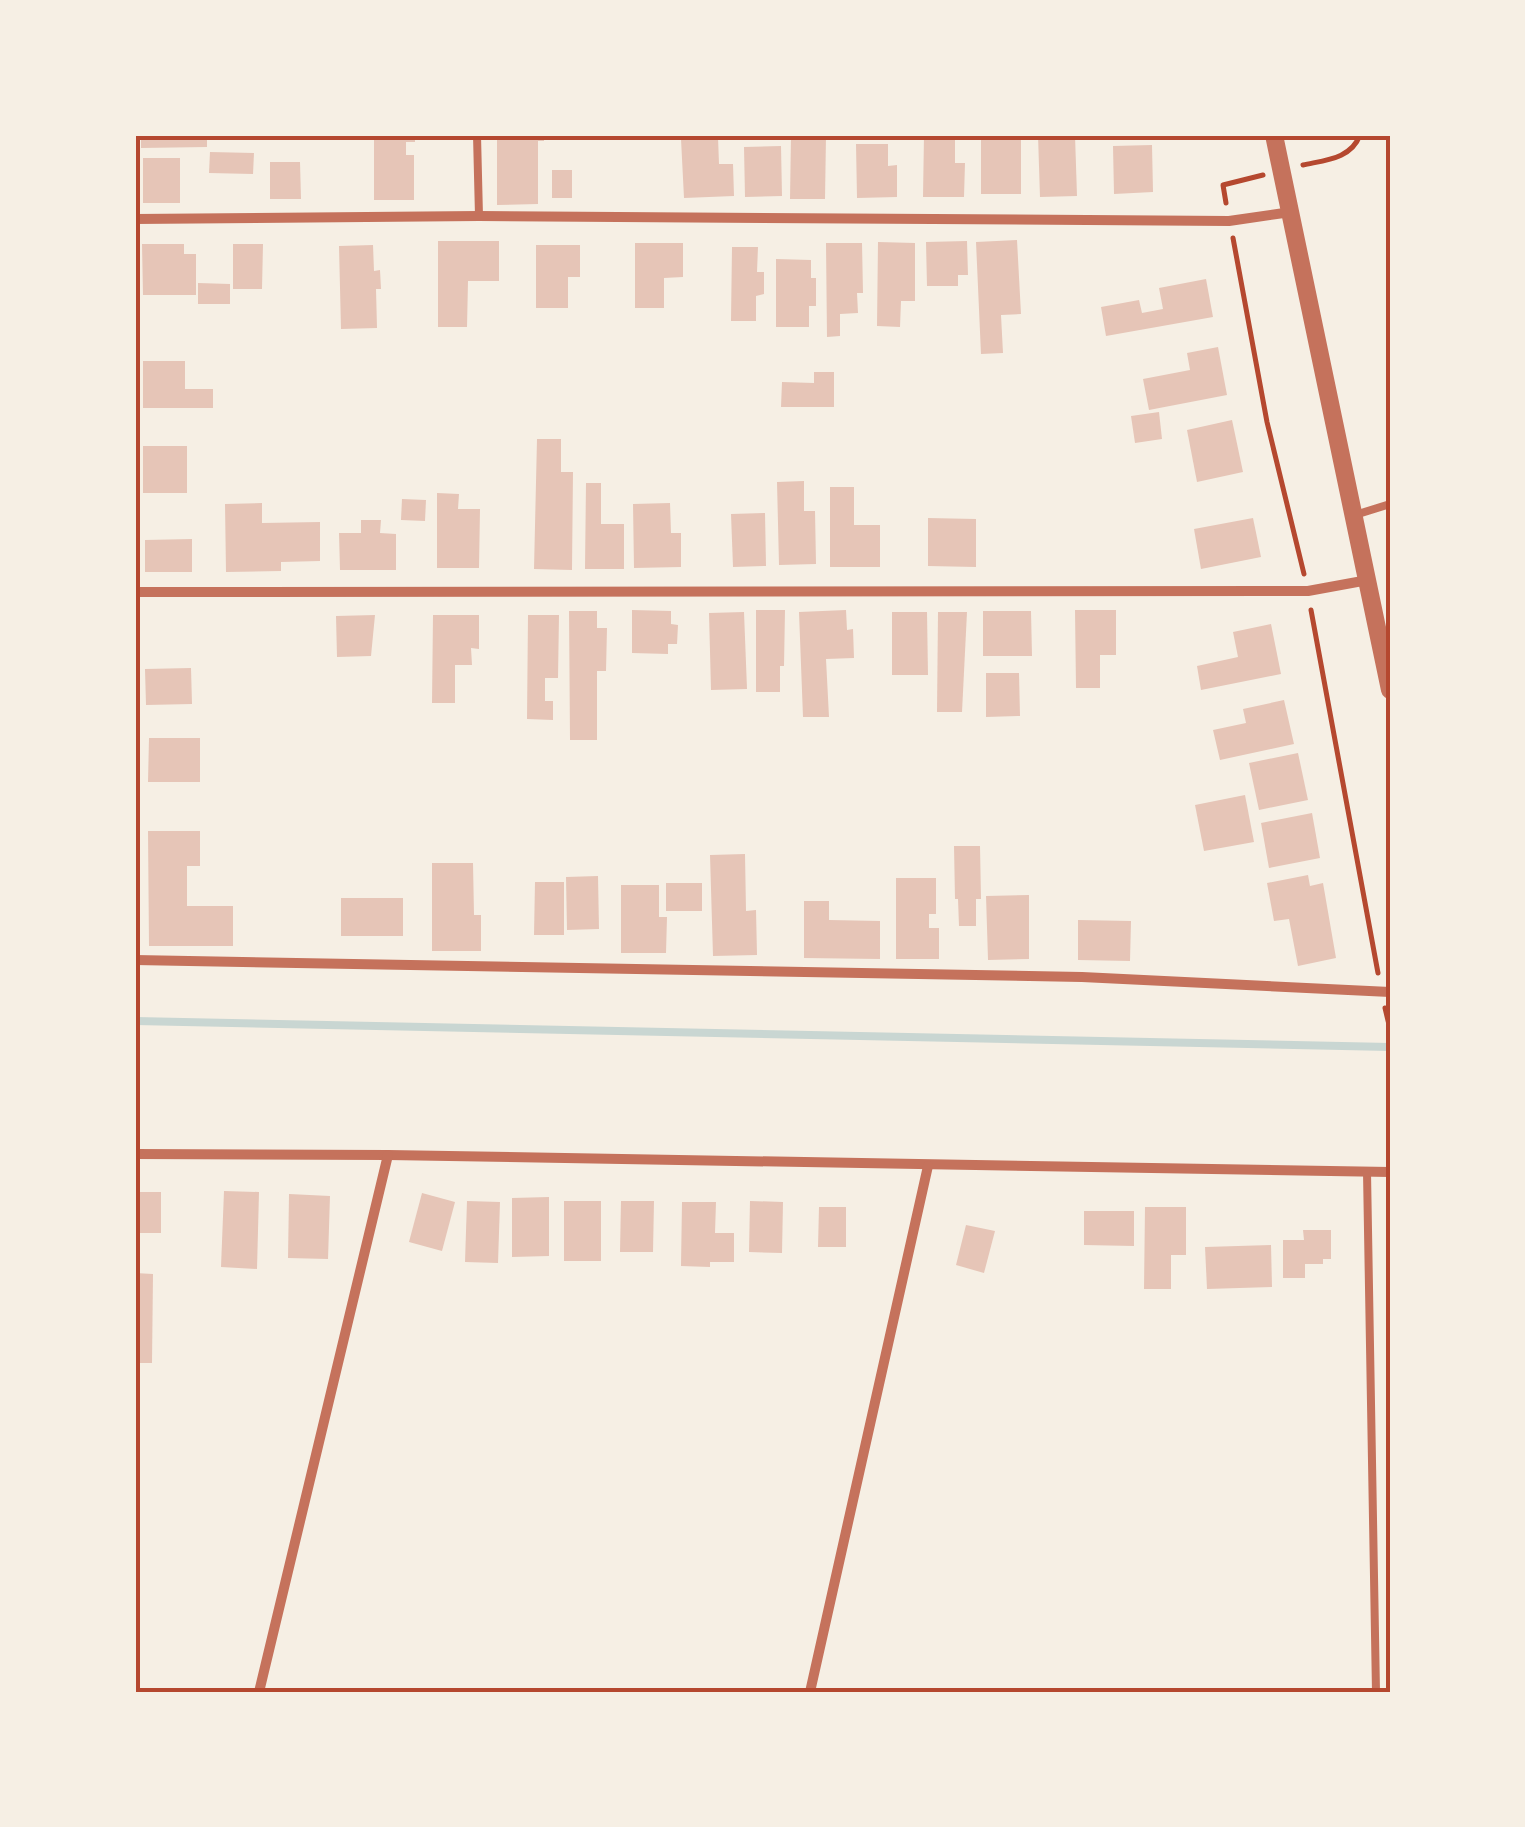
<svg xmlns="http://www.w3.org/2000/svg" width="1525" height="1827" viewBox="0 0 1525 1827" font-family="'Crimson Pro',serif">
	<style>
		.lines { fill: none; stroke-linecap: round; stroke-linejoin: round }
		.stream { stroke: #c9d6d2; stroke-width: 8 }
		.building { fill: #e6c5b7 }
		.path { stroke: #b5482f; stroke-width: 5 }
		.service { stroke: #c5725c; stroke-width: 8 }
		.minor { stroke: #c5725c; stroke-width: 10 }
		.tertiary { stroke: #c5725c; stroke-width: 18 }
		.neatline { fill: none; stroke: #b5482f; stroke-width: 4 }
	</style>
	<rect width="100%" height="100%" fill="#f6efe4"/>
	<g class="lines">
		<!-- stream -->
		<path class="stream" d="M135,1021L1390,1047"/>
	</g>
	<!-- building -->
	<g class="building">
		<path d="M141,135H207V147L141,148Z"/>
		<path d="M374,135H415V142H406V155H414V200H374Z"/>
		<path d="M497,135H544V141H538V204L497,205Z"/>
		<path d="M791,135H826L825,199H790Z"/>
		<path d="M924,135H955V163H965L964,197H923Z"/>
		<rect x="981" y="135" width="40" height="59"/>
		<path d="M1038,135H1075L1077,196L1040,197Z"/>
		<path d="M718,137L719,164H733L734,196L684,198L681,139Z"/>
		<path d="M856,144H888V166L897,165V197L857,198Z"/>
		<path d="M1152,145L1153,192L1114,194L1113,146Z"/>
		<path d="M781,146L782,196L745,197L744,147Z"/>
		<path d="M210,152L254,153L253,174L209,173Z"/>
		<rect x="143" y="158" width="37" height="45"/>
		<path d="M270,162H300L301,199H270Z"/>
		<rect x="552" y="170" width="20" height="28"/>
		<path d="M1017,240L1021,314L1001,315L1003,353L981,354L976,242Z"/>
		<path d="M438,241H499V281H468L467,327H438Z"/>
		<path d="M967,241L968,275H958V286H927L926,242Z"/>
		<path d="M878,242L915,243V301H901L900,327L877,326Z"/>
		<path d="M635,243H683V277L664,278V308H635Z"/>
		<path d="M826,243H862L863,293H857L858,313L840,314V336L827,337Z"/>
		<path d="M142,244H184V254H196V295H143Z"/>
		<path d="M233,244H263L262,289H233Z"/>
		<path d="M373,245L374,271L380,270L381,289H376L377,328L341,329L339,246Z"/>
		<path d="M536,245H580V277H568V308H536Z"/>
		<path d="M732,247H758L757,272H764V294L756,296V321H731Z"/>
		<path d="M776,259L811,260V278H816V306H809V327H776Z"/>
		<path d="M1206,279L1213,317L1106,336L1101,307L1139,300L1142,313L1163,309L1159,288Z"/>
		<path d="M198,283L230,284V304H198Z"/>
		<path d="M1218,347L1227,395L1149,410L1143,379L1190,370L1187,353Z"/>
		<path d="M143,361H185V389H213V408H143Z"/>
		<path d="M814,372H834V407H781L782,382L814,383Z"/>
		<path d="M1159,412L1162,439L1135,443L1131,416Z"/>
		<path d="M1232,420L1243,472L1197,482L1187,430Z"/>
		<path d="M537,439H561V472H573L572,570L534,569Z"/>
		<rect x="143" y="446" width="44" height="47"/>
		<path d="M804,481V511H815L816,564L779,565L777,482Z"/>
		<path d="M586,483H601V524H624V569H585Z"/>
		<path d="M830,487H854V525H880V567H830Z"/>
		<path d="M437,493L459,494L458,509H480L479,568H437Z"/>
		<path d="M402,499L426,500L425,521L401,520Z"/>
		<path d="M262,503V523L320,522V561L281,562V571L226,572L225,504Z"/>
		<path d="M670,503L671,533H681V567L634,568L633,504Z"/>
		<path d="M765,513L766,566L733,567L731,514Z"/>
		<path d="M928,518L976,519V567L928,566Z"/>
		<path d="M1253,518L1261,557L1201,569L1194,529Z"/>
		<path d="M361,520H381L380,533L396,534V570H340L339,533H361Z"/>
		<path d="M192,539V572H145V540Z"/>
		<path d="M632,610L671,611V624L678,625L677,644H668V654L632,653Z"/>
		<path d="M756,610H785L784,666H780V692H756Z"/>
		<path d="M846,610L847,630L853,629L854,658L826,659L829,717H803L799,612Z"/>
		<path d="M1075,610H1116V655H1100V688H1076Z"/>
		<path d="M569,611H597V628H607L606,671H597V740H570Z"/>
		<path d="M983,611H1031L1032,656H983Z"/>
		<path d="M744,612L747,689L711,690L709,613Z"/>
		<path d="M892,612H927L928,675H892Z"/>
		<path d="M938,612H967L962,712H937Z"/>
		<path d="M375,615L371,656L337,657L336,616Z"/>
		<path d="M433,615H479V649L471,648L472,665H455V703H432Z"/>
		<path d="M528,615H559L558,678H545V701H553V720L527,719Z"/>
		<path d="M1271,624L1281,674L1201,690L1197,666L1238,657L1233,632Z"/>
		<path d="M191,668L192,704L146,705L145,669Z"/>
		<path d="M986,673H1019L1020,716L986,717Z"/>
		<path d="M1284,700L1294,744L1220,760L1213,730L1246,723L1243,709Z"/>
		<path d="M149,738H200V782H148Z"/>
		<path d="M1298,753L1308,800L1259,810L1249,763Z"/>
		<path d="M1245,795L1254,842L1204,851L1195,805Z"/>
		<path d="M1312,813L1320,858L1269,868L1261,823Z"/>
		<path d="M148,831H200V866H187V906H233V946H149Z"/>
		<path d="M954,846H980L981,899H976V926H959L958,899H955Z"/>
		<path d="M745,854L746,911L756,910L757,955L713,956L710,855Z"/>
		<path d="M432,863H473L474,915H481V951H432Z"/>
		<path d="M1308,875L1310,886L1323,883L1336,958L1298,966L1289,919L1274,921L1267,883Z"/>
		<path d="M598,876L599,929L567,930L566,877Z"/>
		<path d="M896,878H936V914H929V928H939V959H896Z"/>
		<path d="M535,882H564V935H534Z"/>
		<rect x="666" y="883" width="36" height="28"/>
		<path d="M621,885H659V917H667L666,953H621Z"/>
		<path d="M1029,895V959L988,960L986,896Z"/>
		<rect x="341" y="898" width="62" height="38"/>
		<path d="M804,901H829V920L880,921V959L804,958Z"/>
		<path d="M1078,920L1131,921L1130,961L1078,960Z"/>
		<path d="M224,1191L259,1192L257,1269L221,1267Z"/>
		<rect x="135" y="1192" width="26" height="41"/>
		<path d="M422,1193L455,1202L442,1251L409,1242Z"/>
		<path d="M289,1194L330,1196L328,1259L288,1258Z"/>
		<path d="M549,1197V1256L512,1257V1198Z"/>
		<path d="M467,1201L500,1202L498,1263L465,1262Z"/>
		<rect x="564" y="1201" width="37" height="60"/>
		<path d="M621,1201H654L653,1252H620Z"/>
		<path d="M750,1201L783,1202L782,1253L749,1252Z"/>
		<path d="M682,1202H716L715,1233H734V1262H710V1267L681,1266Z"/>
		<path d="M819,1207H846V1247H818Z"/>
		<path d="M1145,1207H1186V1255H1171V1289H1144Z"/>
		<path d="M1084,1211H1134V1246L1084,1245Z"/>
		<path d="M966,1225L995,1231L984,1273L956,1265Z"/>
		<path d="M1303,1230H1331V1259H1323V1264H1305V1278H1283V1240H1304Z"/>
		<path d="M1271,1245L1272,1287L1207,1289L1205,1247Z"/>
		<path d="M135,1273L153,1274L152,1363H135Z"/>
	</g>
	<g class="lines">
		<!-- path -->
		<g class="path">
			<path d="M1303,165C1325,160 1351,159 1360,135"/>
			<path d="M1226,203L1223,185L1263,175"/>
			<path d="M1233,238L1267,422L1304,574"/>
			<path d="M1311,610L1378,973"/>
			<path d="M1385,1008L1390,1029"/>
		</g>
		<!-- service -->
		<g class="service">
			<path d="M477,135L479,216"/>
			<path d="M1355,515L1390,504"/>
			<path d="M1367,1172L1376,1692"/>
		</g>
		<!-- minor -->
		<g class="minor">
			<path d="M135,219L479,216L1229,221L1291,212"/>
			<path d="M135,592L1308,591L1368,580"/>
			<path d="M135,960L1082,977L1390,992"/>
			<path d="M135,1154L388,1155L1390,1172"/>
			<path d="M259,1692L388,1155"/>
			<path d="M810,1692L928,1166"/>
		</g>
		<!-- tertiary -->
		<path class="tertiary" d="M1274,135L1390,690"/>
	</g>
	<!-- border -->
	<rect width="1525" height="1827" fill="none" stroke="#f6efe4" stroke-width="275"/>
	<rect x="138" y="138" width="1250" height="1552" class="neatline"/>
</svg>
